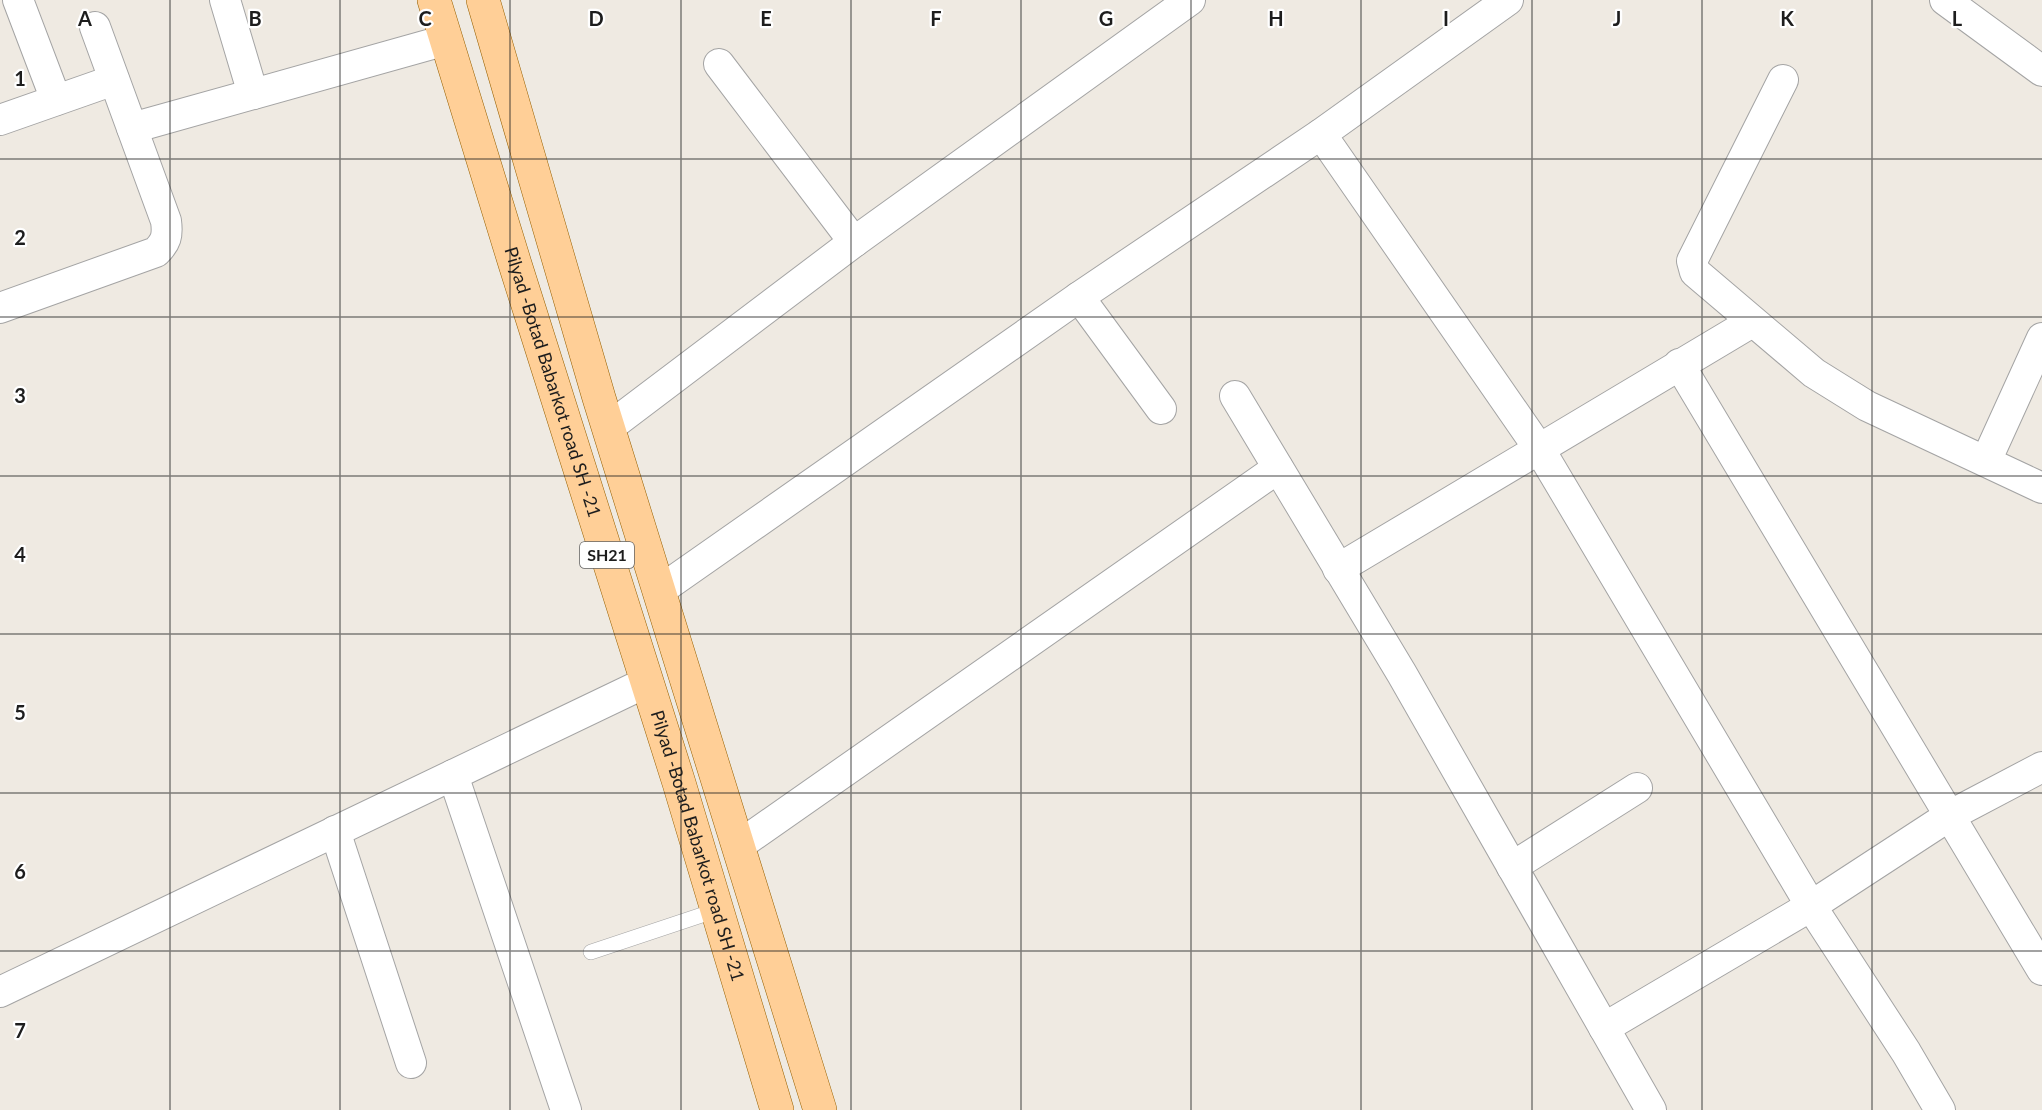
<svg xmlns="http://www.w3.org/2000/svg" width="2042" height="1110" viewBox="0 0 2042 1110" font-family="Lato,sans-serif">
	<style>
		.lines { fill: none; stroke-linecap: round; stroke-linejoin: round }
		.service-casing { stroke: #a4a4a4; stroke-width: 16 }
		.minor-casing { stroke: #a4a4a4; stroke-width: 32 }
		.primary-casing { stroke: #966000; stroke-width: 34 }
		.service { stroke: #fff; stroke-width: 15 }
		.minor { stroke: #fff; stroke-width: 30 }
		.primary { stroke: #ffcf97; stroke-width: 33 }
		.grid { fill: none; stroke: #1d1d1d; stroke-width: 1.5; stroke-opacity: 0.55 }
		.labels { text-anchor: middle; stroke-width: 4.5; stroke-linejoin: round; paint-order: stroke }
		.shield { fill: #fff; stroke: #616161; stroke-width: 1.5 }
		.shield-label { font-size: 16px; font-weight: bold; fill: #1d1d1d }
		.street-label { font-size: 18px; fill: #1d1d1d; stroke: #fff }
		.grid-label { font-size: 20px; text-anchor: middle; font-weight: bold; fill: #1d1d1d; stroke: #fff; stroke-width: 4.5; stroke-linejoin: round; paint-order: stroke }
	</style>
	<rect width="100%" height="100%" fill="#efeae2"/>
	<g class="lines">
		<!-- service casing -->
		<g class="service-casing">
			<path id="service" d="M591,952L717,910"/>
		</g>
		<!-- minor casing -->
		<g class="minor-casing">
			<g id="minor">
				<path d="M18,0L56,100"/>
				<path d="M225,0L253,94"/>
				<path d="M1945,0L2042,71"/>
				<path d="M719,64L854,242"/>
				<path d="M1783,80L1692,261L1695,272L1814,373L1867,406L2042,488"/>
				<path d="M0,120L114,80"/>
				<path d="M132,128L446,40"/>
				<path d="M1321,134L1540,450L1811,906L1906,1052L1940,1110"/>
				<path d="M1079,297L1161,409"/>
				<path d="M0,308L156,252C166,242 168,236 166,221L95,27"/>
				<path d="M1679,364L2042,970"/>
				<path d="M1235,396L1402,674L1651,1110"/>
				<path d="M608,428L854,242L1190,0"/>
				<path d="M1986,461L2042,338"/>
				<path d="M1338,569L1752,322"/>
				<path d="M659,591L1079,297L1321,134L1508,0"/>
				<path d="M453,775L566,1110"/>
				<path d="M335,831L411,1063"/>
				<path d="M738,846L1278,468"/>
				<path d="M1512,867L1637,788"/>
				<path d="M0,992L647,682"/>
				<path d="M1604,1028L1811,906L1949,816L2042,767"/>
			</g>
		</g>
		<!-- primary casing -->
		<g class="primary-casing">
			<g id="primary">
				<path id="s1" d="M434,0L515,264L679,783L777,1110"/>
				<path d="M483,0L599,398L820,1110"/>
			</g>
		</g>
		<!-- service -->
		<use href="#service" class="service"/>
		<!-- minor -->
		<use href="#minor" class="minor"/>
		<!-- primary -->
		<use href="#primary" class="primary"/>
	</g>
	<!-- grid -->
	<path class="grid" d="M170,0V1110M340,0V1110M510,0V1110M681,0V1110M851,0V1110M1021,0V1110M1191,0V1110M1361,0V1110M1532,0V1110M1702,0V1110M1872,0V1110M0,159H2042M0,317H2042M0,476H2042M0,634H2042M0,793H2042M0,951H2042"/>
	<g class="labels">
		<!-- shield labels -->
		<rect class="shield" x="580" y="542" width="54" height="26" rx="4.5"/>
		<g class="shield-label">
			<text x="607" y="561">SH21</text>
		</g>
		<!-- street labels -->
		<g class="street-label">
			<text dy="6" stroke="none"><textPath href="#s1" startOffset="400">Pilyad -Botad Babarkot road SH -21</textPath></text>
			<text dy="6" stroke="none"><textPath href="#s1" startOffset="886">Pilyad -Botad Babarkot road SH -21</textPath></text>
		</g>
	</g>
	<g class="grid-label">
		<text x="85" y="26">A</text>
		<text x="255" y="26">B</text>
		<text x="425" y="26">C</text>
		<text x="596" y="26">D</text>
		<text x="766" y="26">E</text>
		<text x="936" y="26">F</text>
		<text x="1106" y="26">G</text>
		<text x="1276" y="26">H</text>
		<text x="1446" y="26">I</text>
		<text x="1617" y="26">J</text>
		<text x="1787" y="26">K</text>
		<text x="1957" y="26">L</text>
		<text x="20" y="86">1</text>
		<text x="20" y="245">2</text>
		<text x="20" y="403">3</text>
		<text x="20" y="562">4</text>
		<text x="20" y="720">5</text>
		<text x="20" y="879">6</text>
		<text x="20" y="1038">7</text>
	</g>
</svg>
